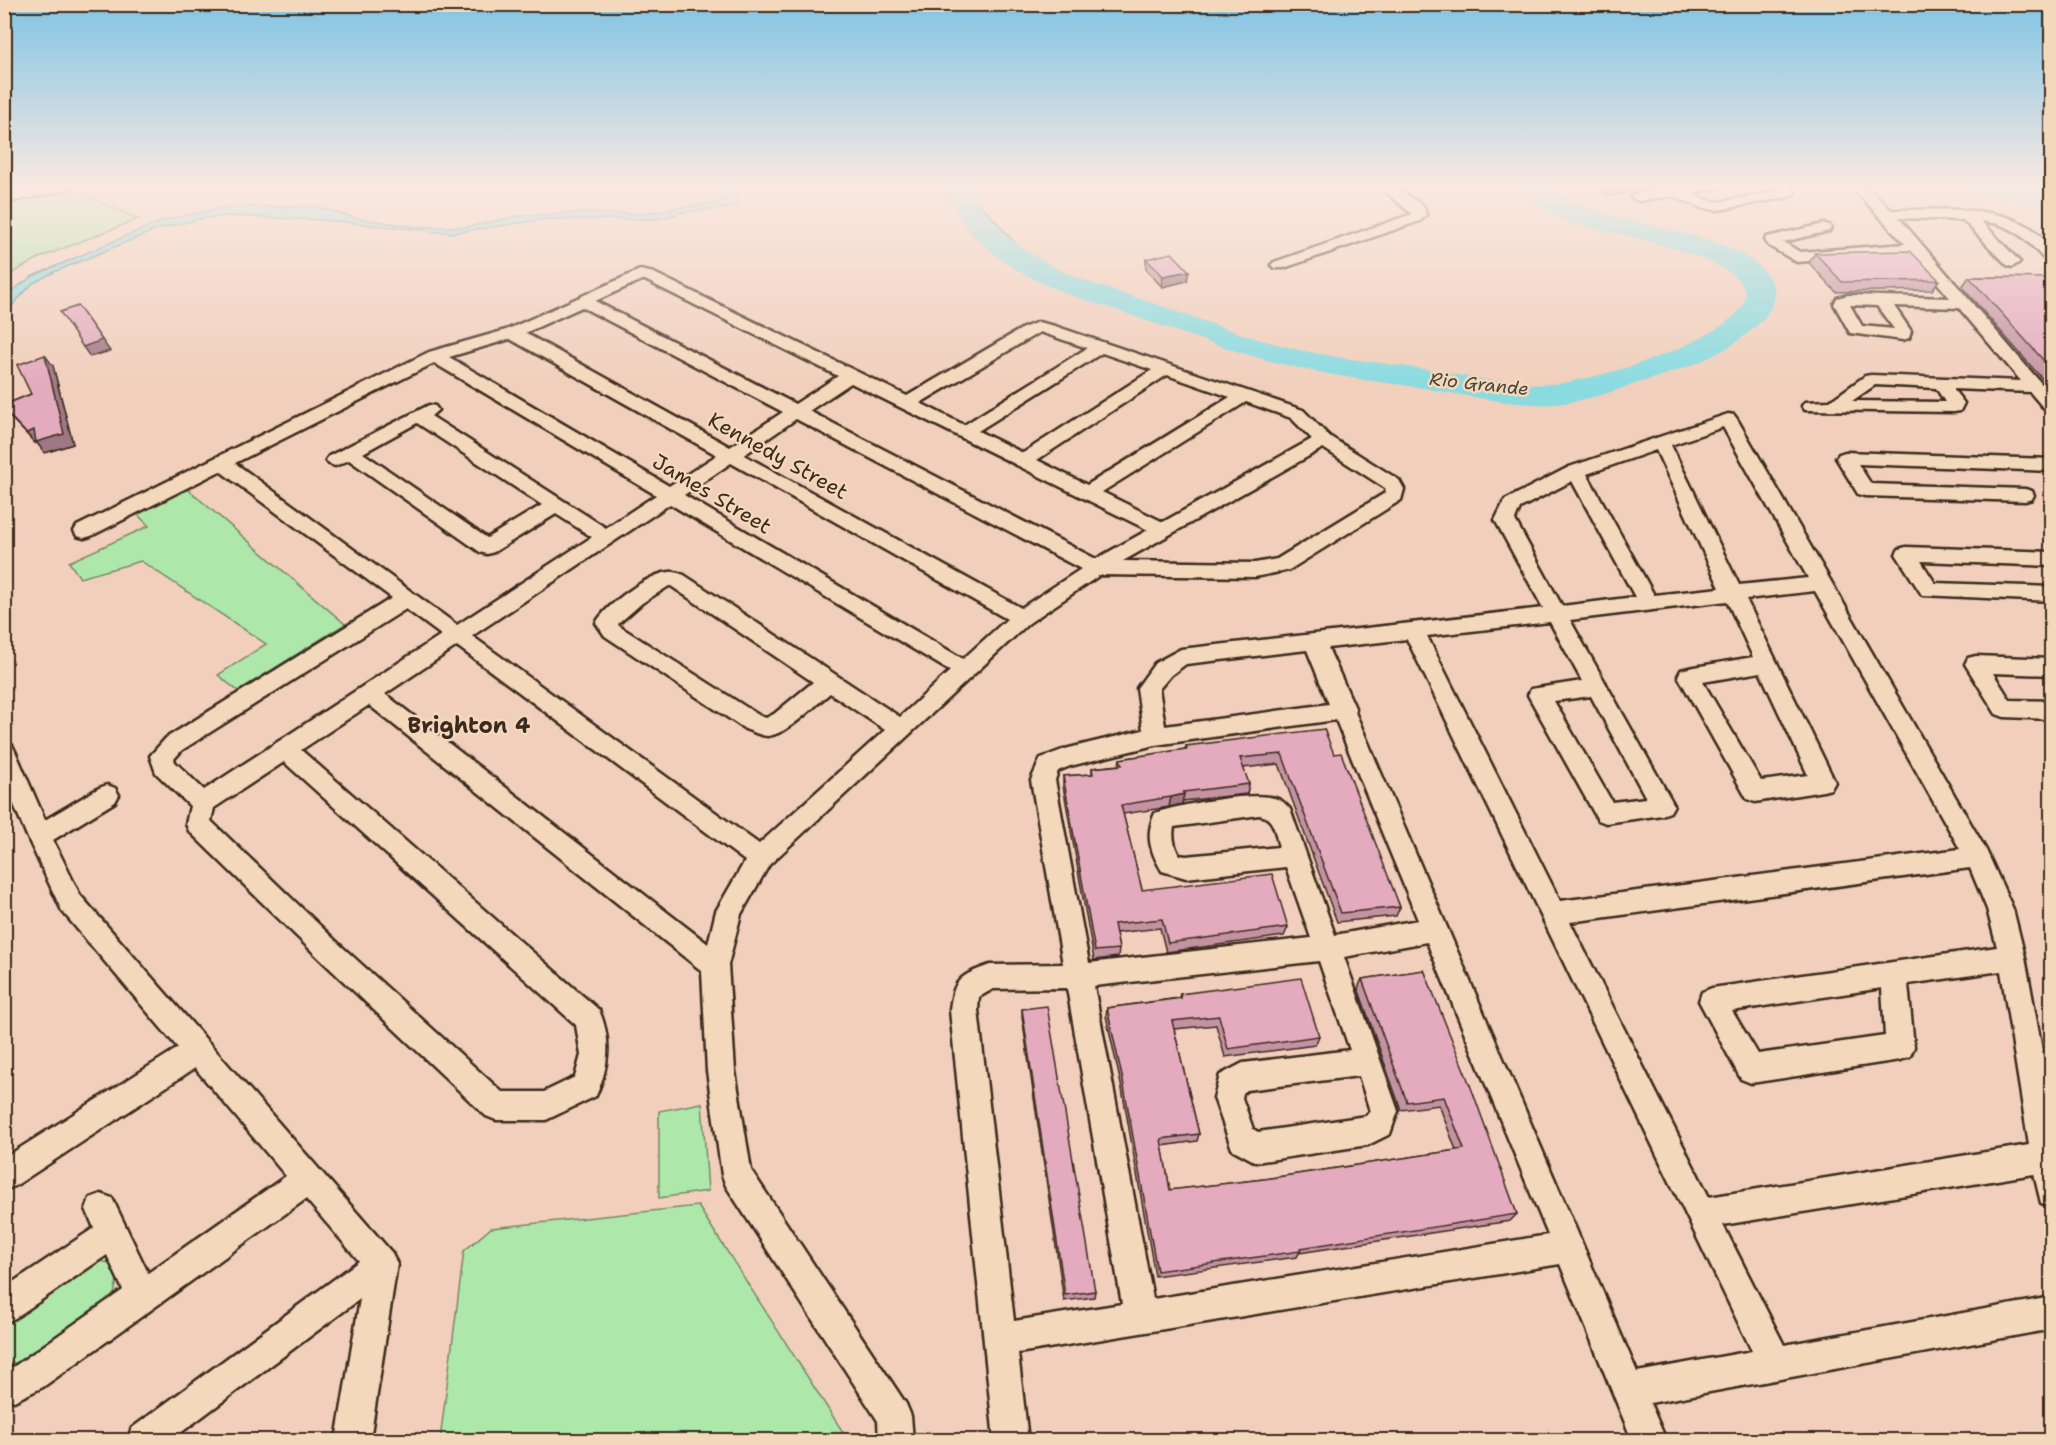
<svg xmlns="http://www.w3.org/2000/svg" width="2056" height="1445" viewBox="0 0 2056 1445" font-family="'Shantell Sans',sans-serif">
	<style>
		.green { fill: #aee7aa; stroke: #748864; stroke-width: 1.5 }
		.water { fill: #89dbe0; stroke: #6a9492; stroke-width: 1.5 }
		.lines { fill: none; stroke-linecap: round; stroke-linejoin: round }
		.shore { stroke: #5a716c; stroke-width: 1.5 }
		.river { fill: #89dbe0; fill-rule: evenodd }
		.street-casing { stroke: #3b2a1e; stroke-width: 5 }
		.secondary-casing { stroke: #3b2a1e; stroke-width: 5 }
		.street { fill: #f4d8bb; fill-rule: evenodd }
		.secondary { fill: #f4d8bb; fill-rule: evenodd }
		.wall { fill: #c493a3; stroke: #3b2a1e; stroke-width: 1.5 }
		.shaded-wall { fill: #a07885; stroke: #3b2a1e; stroke-width: 1.5 }
		.building { fill: #e4abbe; stroke: #3b2a1e; stroke-width: 1.5 }
		.labels { text-anchor: middle; stroke-width: 5; stroke-linejoin: round; paint-order: stroke }
		.far-water-label { font-size: 18px; font-style: italic; fill: #47453b; stroke: #f4d8bb }
		.street-label { font-size: 21px; fill: #3b2a1e; stroke: #f4d8bb }
		.neighbourhood-label { font-size: 22px; font-weight: bold; fill: #3b2a1e; stroke: #f4d8bb }
	</style>
	<rect width="100%" height="100%" fill="#f1cfbc"/>
	<filter id="ink" filterUnits="userSpaceOnUse"><feTurbulence type="fractalNoise" baseFrequency=".0167" numOctaves="2"/><feDisplacementMap in="SourceGraphic" scale="12" xChannelSelector="R" yChannelSelector="G"/><feConvolveMatrix kernelMatrix="1 2 1 2 8 2 1 2 1" color-interpolation-filters="sRGB"/></filter>
	<g filter="url(#ink)">
		<!-- green -->
		<g class="green">
			<path d="M73,189L138,219L39,258L5,277V204Z"/>
			<path d="M185,487L345,624L238,691L218,675L266,644L141,561L80,578L69,562L149,526L134,511Z"/>
			<path d="M702,1103L708,1191L659,1198V1111Z"/>
			<path d="M698,1206L848,1440H440L464,1251L491,1228Z"/>
			<path d="M101,1261L109,1263L118,1275L114,1295L107,1306L25,1362L14,1363L5,1360V1328L8,1321L91,1263Z"/>
		</g>
		<!-- water -->
		<g class="water">
			<path d="M718,185H732L740,202L732,207L684,212L657,219H548L451,233L324,220L225,216L205,218L158,229L54,272L33,283L5,313V296L33,276L133,233L165,220L227,207L316,206L355,218L417,227H468L518,216L570,213L638,214L715,203L726,199Z"/>
			<path d="M941,185H967L968,190L1030,260L1055,274L1088,285L1075,293L1036,279L977,238L964,222Z"/>
		</g>
		<g class="lines">
			<!-- shore -->
			<path class="shore" d="M948,185C961,210 975,237 1004,246L1005,242L963,194L961,185"/>
			<!-- river -->
			<g class="river">
				<path d="M946,185H972C983,223 1018,248 1052,266C1082,282 1116,291 1147,301C1195,318 1243,336 1291,348C1337,359 1384,363 1430,370C1470,377 1511,387 1552,384C1593,382 1728,341 1744,302C1762,257 1602,233 1573,223C1552,216 1532,204 1519,185H1547C1604,235 1739,221 1772,283C1782,302 1762,322 1748,333C1716,359 1680,370 1641,382C1613,391 1583,402 1554,404C1512,406 1470,396 1429,389C1386,382 1342,378 1299,368C1241,355 1184,334 1128,314C1092,302 1055,292 1022,273C989,253 955,224 946,185Z"/>
				<path d="M1964,185H2016L2052,192V208L1968,191Z"/>
			</g>
			<!-- street casing -->
			<g class="street-casing">
				<g id="street">
					<path d="M1378,185H1394L1424,207L1426,215L1420,221L1284,268H1274L1271,265L1274,262L1412,214Z"/>
					<path d="M1686,185H1719L1717,188L1690,193L1710,201L1718,202L1778,191L1773,185H1788L1795,193L1788,197L1718,210L1702,208L1673,196L1638,201L1631,197L1638,193Z"/>
					<path d="M1850,185H1865L1891,210C1931,210 1988,205 2024,224C2035,229 2044,240 2052,249V263L2047,262C2025,238 2015,225 1981,221L2020,262L2012,267L2007,265L1963,220L1899,218L2052,396V412L2046,411L2030,392L1953,389L1964,403L1960,411L1954,412L1805,410L1802,406L1805,402L1830,401L1865,376L1871,375L2021,381L1959,308L1894,306L1911,331L1909,338L1903,340L1850,333L1834,304L1837,298L1848,295L1950,298L1912,253L1797,262L1769,246L1765,240L1767,237L1824,224L1829,225L1831,228L1829,231L1783,242L1800,252L1905,244ZM1850,305L1877,306L1894,329L1862,326ZM1875,385L1936,388L1945,402L1852,401Z"/>
					<path d="M640,270L654,273L907,396L1023,328L1038,322L1055,326L1303,410L1329,436L1399,480L1404,489L1401,500L1289,570L1255,577L1100,575L1029,623L769,865L741,914L728,965L735,1071L751,1170L906,1404L911,1416L913,1440H879L878,1421L726,1186L722,1175L707,1071L702,971L369,705L301,750L599,1010C612,1040 609,1066 596,1096L546,1120H496L486,1116L320,959L189,831L186,824L190,806L156,773L150,756L166,738L392,598L220,471L91,536L84,538L77,536L74,531L77,526L429,352L506,330ZM642,280H645L838,376L795,404L595,301ZM582,307L783,412L730,447L525,333ZM1040,332L1087,348L964,425L920,403ZM510,339L717,455L669,486L449,357ZM1102,353L1152,370L1023,453L978,431ZM434,363L656,495L606,528L431,416L438,410L435,406L429,405L329,456L326,460L329,464L335,466L349,460L480,552L487,554L494,552L556,514L592,537L457,625L235,463ZM1167,375L1230,397L1087,485L1037,460ZM851,383L1148,530L1096,559L809,411ZM1246,402L1291,418L1312,439L1163,522L1102,492ZM796,419L1081,569L1021,608L744,455ZM417,423L542,505L487,538L363,453ZM1323,448L1385,488V493L1277,559L1255,563L1123,561ZM731,463L1007,619L963,659L684,495ZM670,504L950,671L900,717L684,575C680,574 675,571 670,572C649,573 606,605 596,623L605,636L745,729C752,731 761,736 768,736C788,734 815,705 830,693L885,730L759,844L472,636ZM669,586H671L813,682L774,714L766,718L760,716L619,626L618,624L642,603ZM406,609L441,635L204,790L175,762L174,759L182,750ZM457,646L745,861L716,911L708,944L385,694ZM284,762L576,1025L581,1055L575,1077L544,1092H502L338,943L211,821L214,808Z"/>
					<path d="M1728,414L1734,415L1737,419L1986,850L2013,909L2025,957L2052,1105V1207L2041,1203L2034,1174L1723,1225L1784,1345L2052,1297V1329L1650,1403L1666,1440H1632L1560,1264L1018,1353L1028,1440H994L950,1010C954,978 960,976 990,965L1063,964L1031,780L1041,758L1065,749L1143,730L1137,688L1155,663L1181,649L1543,608L1495,520L1505,500L1569,467ZM1723,427L1808,578L1739,585L1671,445ZM1656,450L1720,588L1654,595L1587,474ZM1572,481L1635,597L1562,606L1515,520L1520,508ZM1815,591L1960,849L1560,901L1427,636L1550,622L1582,681L1531,689L1528,695L1598,820L1606,823L1662,815L1670,812L1674,805L1570,620L1727,601L1753,657L1689,668L1681,670L1678,676L1747,799L1755,802L1823,791L1831,789L1835,782L1746,599ZM1407,639L1752,1351L1637,1372L1355,712L1356,710L1328,648ZM1307,650L1329,704L1165,726L1159,689L1171,675L1186,664ZM1760,672L1808,775L1761,781L1703,682ZM1591,696L1646,798L1612,802L1554,701ZM1336,720L1418,920L1335,935L1290,809C1287,806 1284,802 1280,800C1260,789 1178,805 1155,813C1145,835 1150,851 1162,871L1186,878L1286,867L1311,938L1089,963L1055,780L1058,771L1070,766L1155,745ZM1259,815C1275,817 1275,834 1279,847L1186,856L1179,855C1174,846 1172,837 1174,827ZM1970,868L1987,909L1997,947L1712,988L1702,992L1699,1001L1741,1079L1751,1083L1900,1060L1910,1056L1914,1047L1908,984L2001,971L2029,1145L1709,1197L1570,922ZM1427,942L1548,1235L1153,1299L1094,986L1319,961L1350,1050L1243,1063L1220,1075L1214,1098L1232,1149L1256,1162L1368,1145L1390,1134L1398,1111L1344,957ZM1067,988L1122,1304L1014,1321L978,1010L979,997L993,989ZM1882,988L1885,1036L1758,1054L1732,1011ZM1359,1076L1370,1111L1366,1116L1258,1132L1253,1129L1242,1098L1243,1093L1247,1090Z"/>
					<path d="M1845,452L2052,459V471L1858,464L1871,484L2025,489L2032,491L2034,495L2032,499L2025,501L1865,496L1858,494L1836,458L1839,454Z"/>
					<path d="M1906,547L2052,552V566L1921,561L1935,583L2052,587V601L1922,595L1896,554L1899,549Z"/>
					<path d="M1976,656L2052,659V675L1993,673L2010,700L2052,701V719L2004,717L1996,714L1965,664L1968,658Z"/>
					<path d="M4,742L12,745L15,751L45,820L99,788L107,785L115,788L119,795L115,802L53,840L80,895L392,1253L397,1264L370,1440H336L360,1299L171,1440H127L132,1428L359,1261L306,1199L43,1387L14,1401L4,1397V1364L13,1367L19,1363L123,1290L107,1255L15,1318L4,1323V1288L94,1228L86,1209L90,1198L101,1194L112,1198L148,1273L286,1176L195,1068L15,1186L4,1190V1158L178,1048L62,911L27,836L4,781Z"/>
				</g>
			</g>
			<!-- secondary casing -->
			<g class="secondary-casing">
				<path id="secondary" d="M33,185H73L70,189L4,203V191Z"/>
			</g>
			<!-- street -->
			<use href="#street" class="street"/>
			<!-- secondary -->
			<use href="#secondary" class="secondary"/>
		</g>
		<!-- wall -->
		<g class="wall">
			<path d="M1594,185H1641L1638,191L1608,196Z"/>
			<path d="M1815,253L1939,280L1932,290L1836,292L1809,263Z"/>
			<path d="M1146,259L1187,281L1162,287L1146,269Z"/>
			<path d="M1969,277L2052,278V390L1962,287Z"/>
			<path d="M53,366L73,444L45,453L37,443H35L10,417L4,411V405L31,394Z"/>
			<path d="M1186,746L1334,754L1400,907L1396,916L1337,922L1279,764L1243,768L1249,784L1247,794L1183,801L1182,804L1169,807L1123,814L1142,890L1288,927L1284,936L1166,952L1160,928L1116,933L1119,949L1118,957L1094,960L1063,786V776L1092,774V768L1119,765L1120,759L1185,749Z"/>
			<path d="M1424,970L1517,1214L1510,1221L1299,1253L1297,1257L1155,1276L1122,1089L1106,1016L1107,1008L1179,998L1180,994L1319,1036L1315,1045L1225,1057L1216,1025L1174,1029L1199,1134L1197,1141L1162,1146L1170,1190L1264,1179L1456,1150L1439,1105L1401,1110L1358,988L1362,979Z"/>
			<path d="M1022,1009L1095,1291L1094,1297L1064,1301L1022,1017Z"/>
		</g>
		<!-- shaded-wall -->
		<g class="shaded-wall">
			<path d="M1616,185H1641L1638,191L1608,196L1612,186Z"/>
			<path d="M1189,271L1187,281L1162,287L1163,276Z"/>
			<path d="M78,306L110,351L90,357L83,347Z"/>
			<path d="M45,355L53,366L73,444L45,453L37,443H35L26,433Z"/>
			<path d="M1184,794L1182,804L1169,807L1171,797Z"/>
		</g>
		<!-- building -->
		<g class="building">
			<path d="M1910,251L1939,280L1842,282L1815,253Z"/>
			<path d="M1172,253L1189,271L1163,276L1146,259Z"/>
			<path d="M1969,277L2052,278V370Z"/>
			<path d="M78,306L102,340L83,347L60,312Z"/>
			<path d="M45,355L64,434L36,442L34,430L26,433L4,410V405L31,394L17,365Z"/>
			<path d="M1324,729L1334,754L1341,753L1400,907L1341,913L1282,754L1240,758L1249,784L1183,792L1184,794L1171,797L1121,805L1142,890L1272,874L1288,927L1168,943L1162,919L1114,924L1119,949L1095,951L1063,776L1093,774L1092,768L1122,765L1120,759L1187,749L1186,746Z"/>
			<path d="M1424,970L1472,1090L1517,1214L1300,1248L1301,1251L1157,1271L1123,1081L1107,1008L1181,998L1180,994L1301,978L1319,1036L1228,1049L1219,1016L1172,1021L1199,1134L1161,1139L1170,1190L1264,1179L1464,1149L1444,1097L1407,1102L1362,979Z"/>
			<path d="M1047,1006L1095,1291L1065,1295L1022,1009Z"/>
		</g>
	</g>
	<!-- sky -->
	<linearGradient id="sky" x2="0" y2="1"><stop stop-color="#82c4e5"/><stop offset="0.48" stop-color="#f9e9e1"/><stop offset="1" stop-color="#f9e9e1" stop-opacity="0"/></linearGradient>
	<rect width="2056" height="387" fill="url(#sky)"/>
	<g class="labels">
		<!-- far-water labels -->
		<g class="far-water-label">
			<text transform="translate(1479 384) rotate(6)" y="6">Rio Grande</text>
		</g>
		<!-- street labels -->
		<g class="street-label">
			<text transform="translate(778 456) rotate(29)" y="7">Kennedy Street</text>
			<text transform="translate(712 494) rotate(31)" y="7">James Street</text>
		</g>
		<!-- neighbourhood labels -->
		<g class="neighbourhood-label">
			<text x="469" y="733">Brighton 4</text>
		</g>
	</g>
	<!-- margin -->
	<rect width="2056" height="1445" fill="none" stroke="#f4d8bb" stroke-width="24"/>
	<rect x="12" y="12" width="2032" height="1421" fill="none" stroke="#3b2a1e" stroke-width="2" filter="url(#ink)"/>
</svg>
